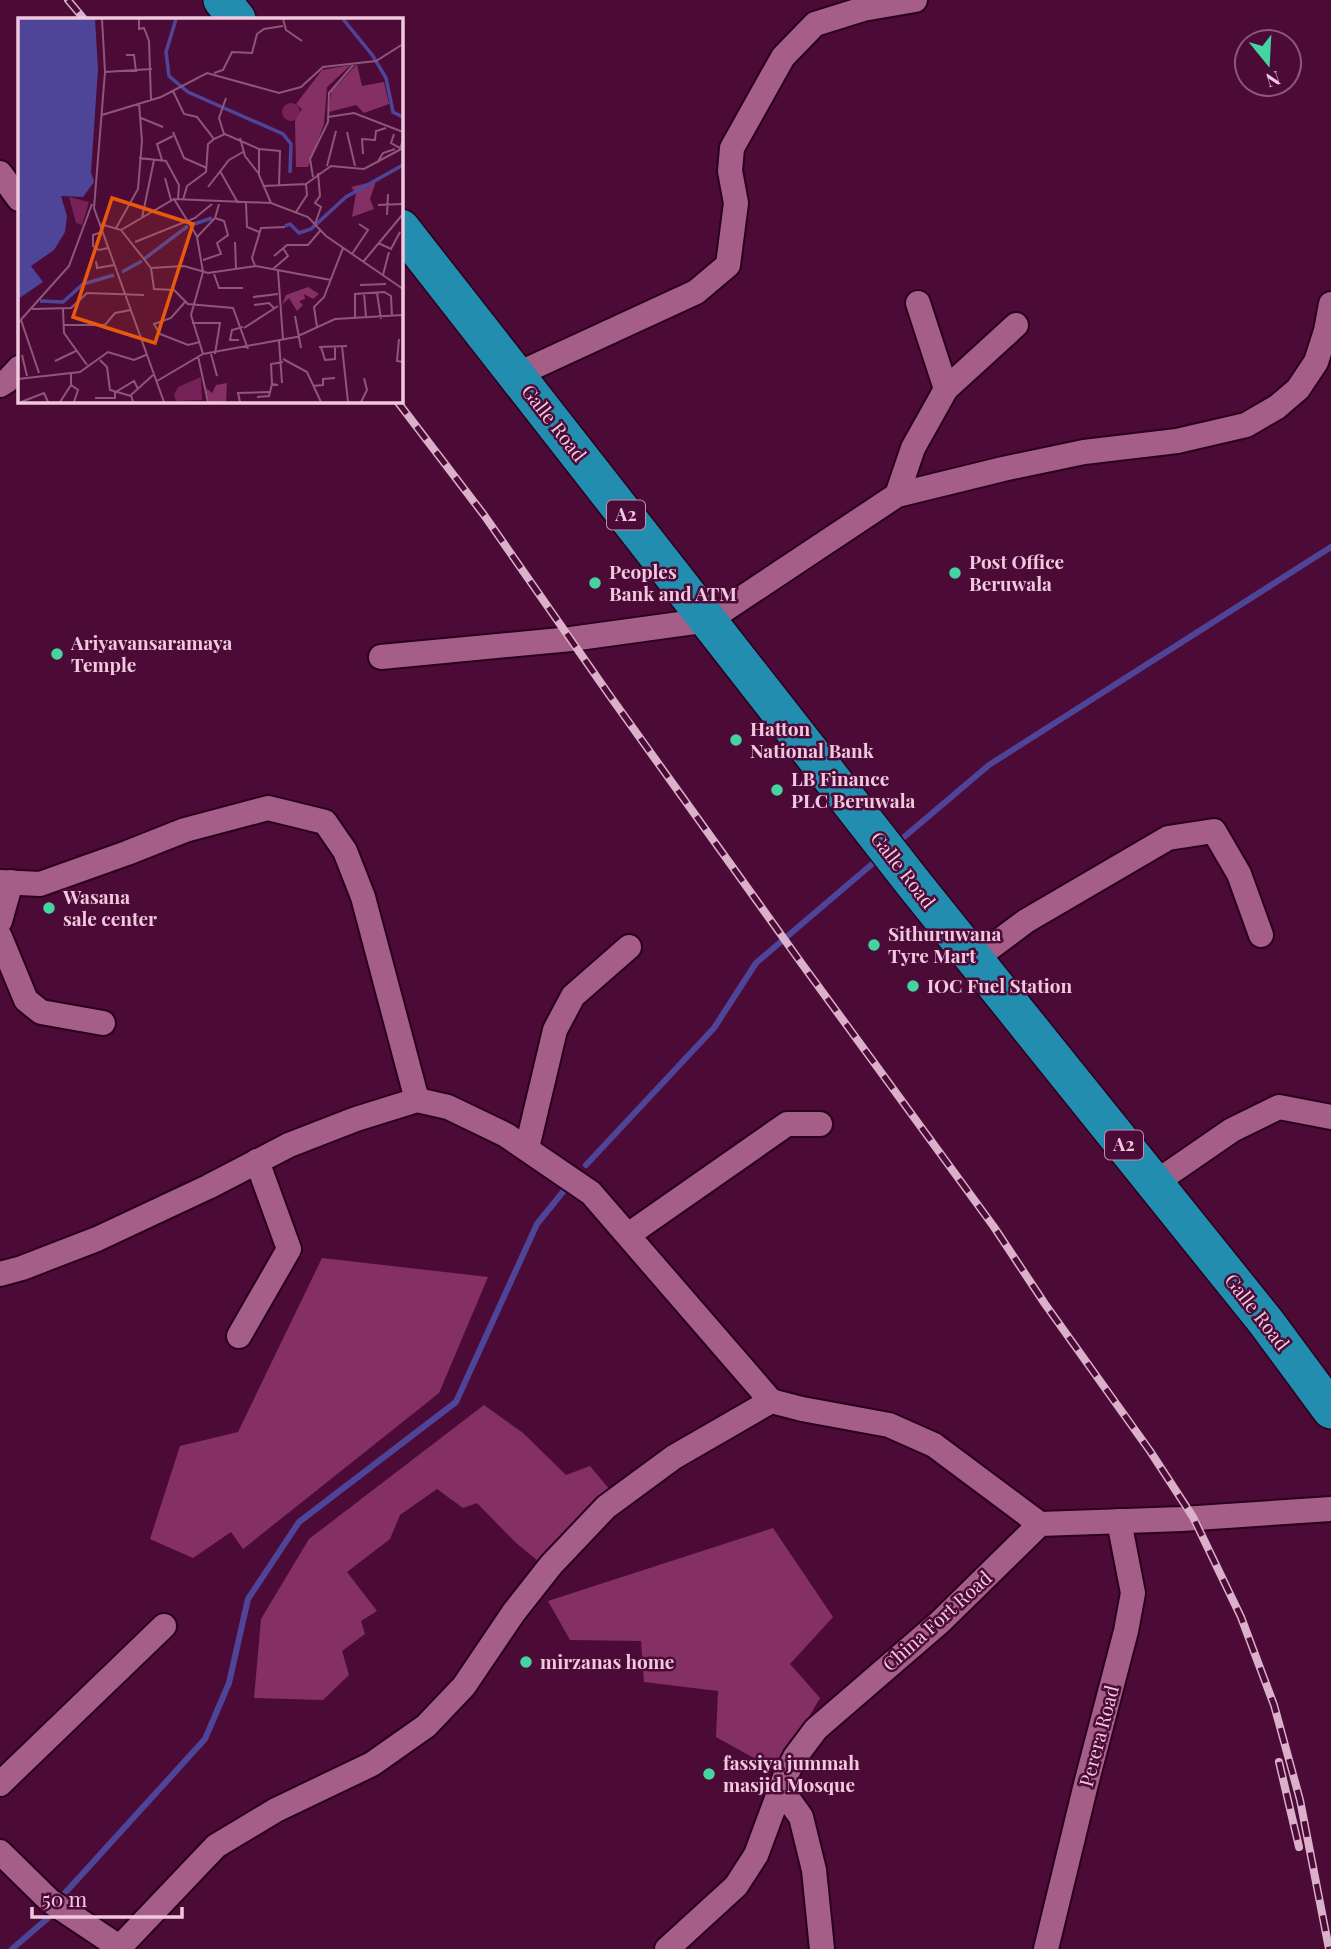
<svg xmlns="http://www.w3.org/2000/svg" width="1331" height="1949" viewBox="0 0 1331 1949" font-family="'Playfair Display',serif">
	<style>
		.forest { fill: #843065 }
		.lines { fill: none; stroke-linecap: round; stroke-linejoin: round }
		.stream { stroke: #4e4599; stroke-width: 6 }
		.minor-casing { stroke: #2a001c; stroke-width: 28 }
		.highway-casing { stroke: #2a001c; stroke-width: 40 }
		.minor { stroke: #a45e87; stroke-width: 24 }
		.highway { stroke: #238daf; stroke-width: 37 }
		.rail-casing { stroke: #dbb0c9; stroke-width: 8 }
		.rail { stroke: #4c0b37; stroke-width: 5; stroke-dasharray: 16; stroke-linecap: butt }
		.poi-dot { fill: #43d4a0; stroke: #4c0b37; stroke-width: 2.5 }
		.labels { text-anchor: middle; stroke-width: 5; stroke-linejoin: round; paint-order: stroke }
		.shield { fill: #4c0b37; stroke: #c090ad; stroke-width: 2 }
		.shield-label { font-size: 18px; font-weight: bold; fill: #f1c9df }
		.street-label { font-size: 19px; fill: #f1c9df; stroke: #4c0b37 }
		.poi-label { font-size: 19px; font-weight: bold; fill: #f1c9df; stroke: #4c0b37; text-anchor: start }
		.inset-river { fill: none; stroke: #4e4599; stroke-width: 3.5 }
		.inset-road { fill: none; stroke: #8e577a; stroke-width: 2 }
		.view { fill: #e8590c; fill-opacity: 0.15; stroke: #e8590c; stroke-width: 3.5 }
		.inset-edge { fill: none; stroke: #f1c9df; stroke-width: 3.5 }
	</style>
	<rect width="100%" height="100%" fill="#4c0b37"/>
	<!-- forest -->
	<g class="forest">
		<path d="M322,1258L488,1277L439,1393L243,1549L231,1532L193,1558L150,1539L180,1446L238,1432Z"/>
		<path d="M484,1405L523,1433L566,1475L590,1466L610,1490L538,1561L515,1542L477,1503L463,1508L437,1489L400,1515L390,1539L347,1572L377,1611L361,1621L365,1634L342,1651L349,1675L323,1700L254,1698L261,1619L309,1539Z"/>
		<path d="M773,1528L833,1617L790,1664L820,1698L777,1771L716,1737L718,1691L644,1682L641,1641L570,1640L548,1601Z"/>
	</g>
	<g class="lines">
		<!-- stream -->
		<g class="stream">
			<path d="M897,843L989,765L1331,547"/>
			<path d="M586,1165L714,1028L756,963L878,859"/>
			<path d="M65,1893L205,1739L229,1683L248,1599L299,1522L456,1402L537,1224L566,1188"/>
			<path d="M12,1949L48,1918"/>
		</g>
		<!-- minor casing -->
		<g class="minor-casing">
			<g id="minor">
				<path d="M0,173L19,199"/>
				<path d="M918,303L946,389"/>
				<path d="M516,375L696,292L728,265L736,203L730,171L732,148L783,57L815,24L863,9L915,0"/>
				<path d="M0,385L8,380L19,368"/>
				<path d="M897,495L913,448L946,389L1016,325"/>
				<path d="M381,657L571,639L709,620L897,495L1003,469L1084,452L1177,441L1246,425L1277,407L1298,389L1316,362L1326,331L1331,304"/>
				<path d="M0,882L40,884L127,853L185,830L268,808L325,822L345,851L363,897L417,1100"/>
				<path d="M0,921L11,882"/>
				<path d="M0,937L26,1000L41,1012L103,1023"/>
				<path d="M975,959L1026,921L1168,838L1214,831L1239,874L1261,935"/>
				<path d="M527,1148L555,1030L573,996L629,947"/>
				<path d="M1155,1183L1232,1130L1279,1107L1331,1117"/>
				<path d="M628,1235L787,1124H820"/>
				<path d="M0,1274L22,1268L97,1239L208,1187L289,1145L356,1119L417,1100L448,1107L506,1135L591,1193L771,1401L802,1409L889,1425L934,1445L1040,1524"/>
				<path d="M239,1336L289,1249L257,1161"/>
				<path d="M0,1784L164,1626"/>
				<path d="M781,1789L801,1817L814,1870L822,1949"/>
				<path d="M0,1852L50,1901L122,1949"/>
				<path d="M118,1949L216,1846L276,1810L372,1764L426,1726L464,1686L514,1612L551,1565L606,1507L674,1457L771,1401"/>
				<path d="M667,1949L736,1886L756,1855L785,1777L795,1757L816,1729L940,1622L1040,1524L1182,1519L1331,1509"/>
				<path d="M1046,1949L1086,1784L1126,1631L1133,1593L1119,1521"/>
			</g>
		</g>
		<!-- highway casing -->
		<g class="highway-casing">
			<g id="highway">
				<path d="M222,0L237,19"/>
				<path d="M401,228L914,884L1266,1322L1331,1410"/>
			</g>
		</g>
		<!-- minor -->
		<use href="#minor" class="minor"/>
		<!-- highway -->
		<use href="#highway" class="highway"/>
		<!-- rail casing -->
		<g class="rail-casing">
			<g id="rail">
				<path d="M68,0L84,19"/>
				<path d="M397,401L484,515L610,696L802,964L994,1227L1045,1304L1150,1451L1193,1517L1241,1617L1274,1705L1300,1800L1329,1949"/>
				<path d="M1279,1762L1299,1847"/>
			</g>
		</g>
		<!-- rail -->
		<use href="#rail" class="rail"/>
	</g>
	<!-- markers -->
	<g class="poi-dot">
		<circle cx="955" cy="573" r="7"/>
		<circle cx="595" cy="583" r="7"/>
		<circle cx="57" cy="654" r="7"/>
		<circle cx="736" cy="740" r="7"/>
		<circle cx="777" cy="790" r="7"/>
		<circle cx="49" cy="908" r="7"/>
		<circle cx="874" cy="945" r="7"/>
		<circle cx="913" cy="986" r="7"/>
		<circle cx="526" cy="1662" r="7"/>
		<circle cx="709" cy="1774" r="7"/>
	</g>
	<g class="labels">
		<!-- shield labels -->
		<g class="shield">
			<rect x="607" y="500.5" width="38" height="29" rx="5"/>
			<rect x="1105" y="1130.5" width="38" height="29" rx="5"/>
		</g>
		<g class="shield-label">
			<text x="626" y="521">A2</text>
			<text x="1124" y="1151">A2</text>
		</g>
		<!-- street labels -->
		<g class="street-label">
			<text transform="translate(554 423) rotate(52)" y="7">Galle Road</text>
			<text transform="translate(903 870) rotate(52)" y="7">Galle Road</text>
			<text transform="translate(1257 1312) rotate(52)" y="7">Galle Road</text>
			<text transform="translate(937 1621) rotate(-42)" y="7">China Fort Road</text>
			<text transform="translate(1099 1736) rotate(-75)" y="7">Perera Road</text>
		</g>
		<!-- poi labels -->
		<g class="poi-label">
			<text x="969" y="569">Post Office<tspan x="969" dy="22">Beruwala</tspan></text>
			<text x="609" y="579">Peoples<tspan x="609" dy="22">Bank and ATM</tspan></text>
			<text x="71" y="650">Ariyavansaramaya<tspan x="71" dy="22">Temple</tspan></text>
			<text x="750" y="736">Hatton<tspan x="750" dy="22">National Bank</tspan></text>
			<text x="791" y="786">LB Finance<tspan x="791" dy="22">PLC Beruwala</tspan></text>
			<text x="63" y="904">Wasana<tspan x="63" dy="22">sale center</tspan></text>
			<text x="888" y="941">Sithuruwana<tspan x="888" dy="22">Tyre Mart</tspan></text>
			<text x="927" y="993">IOC Fuel Station</text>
			<text x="540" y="1669">mirzanas home</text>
			<text x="723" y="1770">fassiya jummah<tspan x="723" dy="22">masjid Mosque</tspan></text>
		</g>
	</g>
	<!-- overview -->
	<g transform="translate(18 18)">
		<rect width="385" height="385" fill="#4c0b37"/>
		<path d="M264 94a9 9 0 1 1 18 0a9 9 0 1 1-18 0ZM51,179L71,184L64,207L58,205ZM183,359L184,382L158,383L156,377L160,369Z" fill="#762258"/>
		<path d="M339,46L344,68L366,64L371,86L346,95L338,87L311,94L313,74ZM333,47L309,69L306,106L290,149H278L277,103L284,91L278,86L304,52ZM358,163L352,181L356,191L334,199L338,175L333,169ZM290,269L301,276L295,281L286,276L287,281L281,283L285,287L279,293L271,280L264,287L268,277ZM209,365L208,384H191L188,370L194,375L198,367Z" fill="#843065"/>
		<path d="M0,1H77L80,51L73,154L76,164L65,179L43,178L49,198L47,214L36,232L13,248L25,264L0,281Z" fill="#4e4599"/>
		<path class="inset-river" d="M158,1L148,34L151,58L170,74L265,116L273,126L272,155M325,1L355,38L368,60L375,94L385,99M173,207L194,200M267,208L272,206L281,215L293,211L328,179L385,147M126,241L170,208M104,254L124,243M22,283L45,284L65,266L96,257"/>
		<path class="inset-road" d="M84,1L87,54L76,190L146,384M121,1V11L126,10L131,23L133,82M265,1L268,12L284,23M108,37H116L118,54M87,54L134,51M196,55L205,52L214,34L234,35L239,16L246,11L265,8M155,73L166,96L179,99L196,121L207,116L241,131V157L253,185M84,97L143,79L189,55L261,75L283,69L305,49L358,43L385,26M310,99L336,95L385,114M123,100L145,109M155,114L166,140L189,150M329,114L337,148M206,116L201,100L208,80M376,116L373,125L382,130L385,123M222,120L227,138L241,156M241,131L262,133L261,168M345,136L344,121L357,122L358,113L368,110M121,140L148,143L161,167L160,181M144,142L139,126L155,118M359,145L365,135L377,131M309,148L318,113M202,153L220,185M295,159L292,141L310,104L311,75L337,45M147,160L153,182M245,168L288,166L313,148L346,151L385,130M190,169L211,142L225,134M156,181L180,220M165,182L169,168L188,154L190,126L196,121M228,185L229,209L241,214M360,187L385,186M278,194L289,177L288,166M369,197L370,176M124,200L136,142M82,206L103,212L156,181L253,185L290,199L308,218L385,271M297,206L303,189L297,185L302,178L300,155M98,210L120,171L124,123L121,85M103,212L133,250L166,248L190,255L238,248L313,262M84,214L75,217V228L81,232L90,230M117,224L177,200L194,186M217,224L218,250M360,225L373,231L382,214M334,236L350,212L341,206M256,238L269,227H290L302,213M185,242L203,236L199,225L210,217L206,203L197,200M78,243L79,250L96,247M345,244L385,196M237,248L234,240L243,210L267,209M133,250L136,271L156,272L170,286L215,290L230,331M255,251L270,238L265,230M195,253L201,270H225M260,253L265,321M365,257L371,234M342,267L368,266M346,275L348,299M359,275L363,301M235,279L260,276M167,284L153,300L136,306L142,316L170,327L182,324M236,287L251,285L256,290M14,291L53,290L69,275L126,277M45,291L46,315L69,347M277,298L283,330M337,299V276L366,274L373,278L374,299M3,302L21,355M0,305L51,248L74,186M174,305H202L197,336M46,307H87L97,295L113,292M299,309L296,289L306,279L325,230M226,310L260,288M381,321L379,343L385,344M221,322H212L214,312L225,309M261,323L264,365M324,328L330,384M301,329L329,328M303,329L307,342L317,341V328M185,336L173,297L185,254L179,219L197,200L201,186M193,336L199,358M4,337L9,358M180,338L190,384M265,341L289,354L303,384M82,342L89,349L92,372L113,378M37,343L58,333M0,361L62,354L90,334L116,342L128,337M139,363L185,336L278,319L317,301L385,297M53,367L60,372L56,384M260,367L254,366L253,346L265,344M295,368L305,367V361L317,360M96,375L116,363L120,371M239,379L251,378L254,366M77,380H97V375M3,384L26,375L30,384M42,384L53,367V355M115,384L113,377L135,357M222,384L220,375L251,374M343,384L349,372L346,360"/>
		<path class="view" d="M94,180L175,206L137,325L55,299Z"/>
		<rect width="385" height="385" class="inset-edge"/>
	</g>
	<!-- north arrow -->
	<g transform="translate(1268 63) rotate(162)"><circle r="33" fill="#4c0b37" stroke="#8e577a" stroke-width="2"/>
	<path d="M0-5L12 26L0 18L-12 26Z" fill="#43d4a0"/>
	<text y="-10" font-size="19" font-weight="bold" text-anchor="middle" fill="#f1c9df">N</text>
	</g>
	<!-- scale -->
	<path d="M32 1907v10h150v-10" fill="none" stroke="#f1c9df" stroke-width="3.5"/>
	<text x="42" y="1907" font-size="21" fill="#f1c9df" stroke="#4c0b37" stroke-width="5" paint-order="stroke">50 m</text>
</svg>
